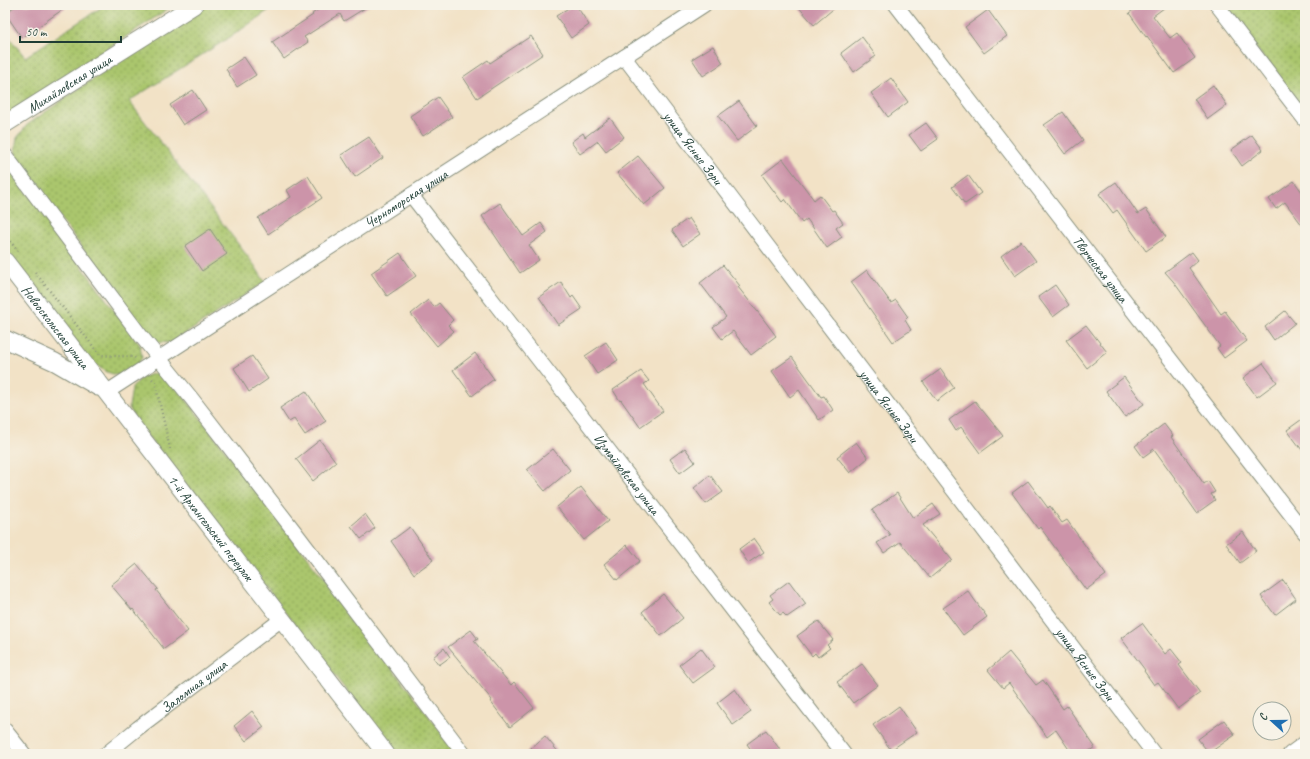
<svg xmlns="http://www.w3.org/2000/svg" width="1310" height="759" viewBox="0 0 1310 759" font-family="Caveat,sans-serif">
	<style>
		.grass { fill: url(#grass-dots); stroke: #648250 }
		.building { fill: #cc94a9 }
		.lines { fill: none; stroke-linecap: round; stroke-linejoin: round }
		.minor-casing { stroke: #88907d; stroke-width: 16 }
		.tertiary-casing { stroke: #88907d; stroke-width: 19 }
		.path { stroke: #88907d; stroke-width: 2.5; stroke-dasharray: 1 3; stroke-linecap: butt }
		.minor { stroke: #fff; stroke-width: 14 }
		.tertiary { stroke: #fff; stroke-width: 17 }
		.labels { text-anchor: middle; stroke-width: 3.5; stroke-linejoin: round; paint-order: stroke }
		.street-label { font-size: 14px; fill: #1f3d34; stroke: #f7f3e8 }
	</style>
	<defs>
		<pattern id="grass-dots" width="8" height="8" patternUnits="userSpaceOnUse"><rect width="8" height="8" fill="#aac66d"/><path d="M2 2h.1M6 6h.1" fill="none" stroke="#8aa25a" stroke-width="1.8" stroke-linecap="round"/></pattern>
	</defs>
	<rect width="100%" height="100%" fill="#f7f3e8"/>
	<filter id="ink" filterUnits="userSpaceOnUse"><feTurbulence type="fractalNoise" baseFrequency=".025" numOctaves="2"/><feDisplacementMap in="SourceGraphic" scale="8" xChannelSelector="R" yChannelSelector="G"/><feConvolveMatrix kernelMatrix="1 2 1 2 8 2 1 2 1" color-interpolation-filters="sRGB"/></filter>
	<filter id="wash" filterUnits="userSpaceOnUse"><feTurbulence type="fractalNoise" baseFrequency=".012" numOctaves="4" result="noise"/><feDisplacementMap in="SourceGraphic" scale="16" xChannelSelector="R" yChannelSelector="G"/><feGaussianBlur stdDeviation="0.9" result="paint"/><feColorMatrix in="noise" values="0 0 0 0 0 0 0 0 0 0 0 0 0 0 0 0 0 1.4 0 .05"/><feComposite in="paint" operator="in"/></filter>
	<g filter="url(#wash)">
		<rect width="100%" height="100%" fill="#f2e2c6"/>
		<!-- grass -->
		<g class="grass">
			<path d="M105,5H174L5,116V32L25,57Z"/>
			<path d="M206,5H276L238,32L129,101L255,266L265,282L171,343L156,342L149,336L19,164L15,151L17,138L27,125L103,72Z"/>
			<path d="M1223,5H1305V112Z"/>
			<path d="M5,168L14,175L140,345L142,358L135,367L119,376L107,372L89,361L5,252Z"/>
			<path d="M156,373L172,381L458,754H396L136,422L129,407L132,388L142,377Z"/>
		</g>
		<g id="blocks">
			<!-- building -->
			<g class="building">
				<path d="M17,5H69L22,38L5,13Z"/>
				<path d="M325,5H370L344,21L340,14L304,37L308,42L284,59L272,42L313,15L312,14Z"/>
				<path d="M573,5H576L589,25L571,38L556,16Z"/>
				<path d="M797,5H838L814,25Z"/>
				<path d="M1140,5H1168L1153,16L1170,38L1177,33L1195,58L1174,73L1147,36L1146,37L1129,13Z"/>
				<path d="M988,10L1007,36L984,53L965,27Z"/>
				<path d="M531,36L543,54L477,98L463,77L488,60L490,63Z"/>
				<path d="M862,37L876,56L854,72L841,53Z"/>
				<path d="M713,46L723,63L703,76L692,59Z"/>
				<path d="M244,57L256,75L237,87L226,69Z"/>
				<path d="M891,78L908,102L888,117L871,93Z"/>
				<path d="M1213,85L1227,105L1208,119L1194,99Z"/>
				<path d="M193,90L206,110L183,125L170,105Z"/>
				<path d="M438,97L452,117L423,136L410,116Z"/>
				<path d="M739,101L757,126L737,141L718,116Z"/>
				<path d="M1063,112L1083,140L1065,154L1044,125Z"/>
				<path d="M610,118L624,137L606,151L598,141L580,154L571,142L583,133L585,137Z"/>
				<path d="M926,123L938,139L921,151L909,135Z"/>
				<path d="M1252,135L1263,150L1242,166L1231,150Z"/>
				<path d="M369,137L383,158L355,177L341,155Z"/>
				<path d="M638,156L665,188L644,205L617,173Z"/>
				<path d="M783,159L814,200L820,195L832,211L834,210L843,223L836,228L842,237L827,248L807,219L802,223L785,199L782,202L762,175Z"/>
				<path d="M968,175L981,193L965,204L952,187Z"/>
				<path d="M308,176L322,198L268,234L258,218L291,197L287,190Z"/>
				<path d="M1294,181L1305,196V229L1285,202L1276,209L1269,199Z"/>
				<path d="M1116,182L1138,214L1146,209L1166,237L1146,251L1117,210L1113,213L1099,194Z"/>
				<path d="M500,203L523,236L541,223L547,232L529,245L539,260L520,273L482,216Z"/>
				<path d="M689,218L700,234L683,246L672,230Z"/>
				<path d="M210,229L227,254L202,271L185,246Z"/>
				<path d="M1021,241L1036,261L1015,276L1001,256Z"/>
				<path d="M1192,252L1198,260L1189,268L1221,314L1225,311L1247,341L1224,358L1217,348L1220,346L1173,281L1165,272Z"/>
				<path d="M400,253L416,276L387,296L371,273Z"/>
				<path d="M723,265L740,286L738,287L761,316L776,336L751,355L733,331L722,339L713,327L726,317L700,283Z"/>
				<path d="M867,270L891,303L896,300L908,317L905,320L911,330L893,342L851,282Z"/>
				<path d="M561,282L571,298L573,296L582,309L558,325L539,297Z"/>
				<path d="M1055,285L1069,305L1053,317L1038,297Z"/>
				<path d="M428,300L434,307L439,303L453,320L448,325L454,331L437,346L411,314Z"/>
				<path d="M1285,311L1295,323L1274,340L1265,327Z"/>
				<path d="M1086,325L1107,352L1087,368L1066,340Z"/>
				<path d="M606,342L618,360L597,374L585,356Z"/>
				<path d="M475,353L494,379L472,396L453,370Z"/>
				<path d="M252,356L268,379L249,392L234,368Z"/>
				<path d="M792,357L821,397L824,396L833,410L819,420L799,390L790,397L772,371Z"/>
				<path d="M1263,363L1277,382L1257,397L1243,378Z"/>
				<path d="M941,369L954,388L937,401L923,382Z"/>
				<path d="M641,371L649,381L644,384L663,411L640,427L621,400L620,401L613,390Z"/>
				<path d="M1124,377L1144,404L1125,417L1106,391Z"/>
				<path d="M306,391L326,421L305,435L294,419L289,422L280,408Z"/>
				<path d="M975,401L1003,436L980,453L961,427L956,431L949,420Z"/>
				<path d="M1305,417V454L1287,430Z"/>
				<path d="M1164,424L1173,436L1171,437L1204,484L1208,481L1215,492L1211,494L1215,500L1197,513L1183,493L1185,492L1154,449L1143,457L1135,446Z"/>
				<path d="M320,440L336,462L313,481L296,459Z"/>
				<path d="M856,442L868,458L850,473L837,457Z"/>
				<path d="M685,448L695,462L680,473L670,459Z"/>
				<path d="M553,449L570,470L545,491L527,470Z"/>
				<path d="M710,475L723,492L706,504L694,488Z"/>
				<path d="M1028,481L1048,508L1050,506L1062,523L1067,520L1106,575L1086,590L1040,527L1038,529L1012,493Z"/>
				<path d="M581,487L608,521L584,540L557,507Z"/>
				<path d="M897,493L913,518L933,504L940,514L923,525L952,560L930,578L900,542L884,553L877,543L890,535L872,510Z"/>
				<path d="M365,514L375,528L361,539L351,526Z"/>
				<path d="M410,527L433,560L414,574L391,541Z"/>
				<path d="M1243,532L1256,551L1240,563L1226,544Z"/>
				<path d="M754,538L764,552L748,563L739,549Z"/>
				<path d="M627,545L640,561L617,580L604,564Z"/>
				<path d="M137,564L158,589L156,590L188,631L164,649L133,609L132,610L111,585Z"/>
				<path d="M1283,580L1296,599L1275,615L1261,596Z"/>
				<path d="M789,581L806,604L787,617L783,613L780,615L769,602L773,599L770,595Z"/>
				<path d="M968,591L987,617L963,635L943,608Z"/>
				<path d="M663,594L683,618L661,636L642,612Z"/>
				<path d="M818,621L833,640L827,645L830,648L818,657L815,653L812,656L797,636Z"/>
				<path d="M1142,623L1165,654L1171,649L1182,663L1179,665L1200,693L1178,709L1158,682L1154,685L1144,671L1145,670L1121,638Z"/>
				<path d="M471,630L478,639L474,641L511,685L514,682L534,708L510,727L490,701L492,700L448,647Z"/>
				<path d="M444,648L450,657L439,665L433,657Z"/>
				<path d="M701,648L715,667L693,683L679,665Z"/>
				<path d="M1009,652L1036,685L1043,680L1063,709L1067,706L1095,747L1085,754H1072L1056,730L1047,737L1009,683L1003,688L988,670Z"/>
				<path d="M862,664L878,685L853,703L837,682Z"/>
				<path d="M735,689L751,712L733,725L717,703Z"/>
				<path d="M899,706L917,732L891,750L873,725Z"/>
				<path d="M252,711L264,727L246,741L234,726Z"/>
				<path d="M1224,720L1235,735L1209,753L1198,739Z"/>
				<path d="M766,730L783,754H754L747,744Z"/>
				<path d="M545,736L560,754H524Z"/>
			</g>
		</g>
	</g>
	<g filter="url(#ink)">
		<use href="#blocks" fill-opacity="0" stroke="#88907d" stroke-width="1"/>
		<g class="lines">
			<!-- minor casing -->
			<g class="minor-casing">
				<g id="minor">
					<path id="s1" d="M896,5L1305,533"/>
					<path d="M1217,5L1305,120"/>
					<path id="s2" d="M624,57L1154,754"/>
					<path d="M5,155L141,336L192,399L295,532L464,754"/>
					<path id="s3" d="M411,195L844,754"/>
					<path id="s4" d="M107,392L704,5"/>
					<path d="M5,730L24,754"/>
					<path id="s5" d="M106,754L138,728L282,619"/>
					<path d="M1290,754L1305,743"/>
				</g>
			</g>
			<!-- tertiary casing -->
			<g class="tertiary-casing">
				<g id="tertiary">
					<path id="s6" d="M5,124L194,5"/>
					<path id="s7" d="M5,261L386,754"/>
					<path d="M5,339L55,362L98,387"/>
				</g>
			</g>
			<!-- path -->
			<g class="path">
				<path d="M5,235L18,251"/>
				<path d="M35,272L100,355L134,357L135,358"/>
				<path d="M152,379L155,382L170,449"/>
			</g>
			<!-- minor -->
			<use href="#minor" class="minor"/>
			<!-- tertiary -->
			<use href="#tertiary" class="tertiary"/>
		</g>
	</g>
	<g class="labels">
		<!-- street labels -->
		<g class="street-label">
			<text dy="5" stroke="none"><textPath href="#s6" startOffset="76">Михайловская улица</textPath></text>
			<text dy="5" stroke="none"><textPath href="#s2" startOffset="114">улица Ясные Зори</textPath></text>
			<text dy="5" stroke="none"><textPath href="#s4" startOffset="356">Черноморская улица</textPath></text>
			<text dy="5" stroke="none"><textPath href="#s1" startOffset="334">Творческая улица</textPath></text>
			<text dy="5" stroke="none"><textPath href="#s7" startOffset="83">Новооскольская улица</textPath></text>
			<text dy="5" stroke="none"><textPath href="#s2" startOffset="438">улица Ясные Зори</textPath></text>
			<text dy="5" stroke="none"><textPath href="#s3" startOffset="353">Измайловская улица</textPath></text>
			<text dy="5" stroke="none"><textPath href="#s7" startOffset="337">1-й Архангельский переулок</textPath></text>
			<text dy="5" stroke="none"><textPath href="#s2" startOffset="762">улица Ясные Зори</textPath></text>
			<text dy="5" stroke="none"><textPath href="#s5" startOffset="111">Заломная улица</textPath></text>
		</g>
	</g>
	<!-- margin -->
	<rect width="1310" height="759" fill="none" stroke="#f7f3e8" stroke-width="20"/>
	<!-- north arrow -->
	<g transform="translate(1272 721) rotate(291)"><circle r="19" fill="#f7f3e8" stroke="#a1aaa0"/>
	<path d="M0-3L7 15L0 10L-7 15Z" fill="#1f6fb2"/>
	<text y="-6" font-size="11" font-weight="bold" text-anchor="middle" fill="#1f3d34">С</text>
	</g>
	<!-- scale -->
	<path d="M20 36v6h101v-6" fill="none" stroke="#1f3d34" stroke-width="2"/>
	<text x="26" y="36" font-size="12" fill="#1f3d34" stroke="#f7f3e8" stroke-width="3" paint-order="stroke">50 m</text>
</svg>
